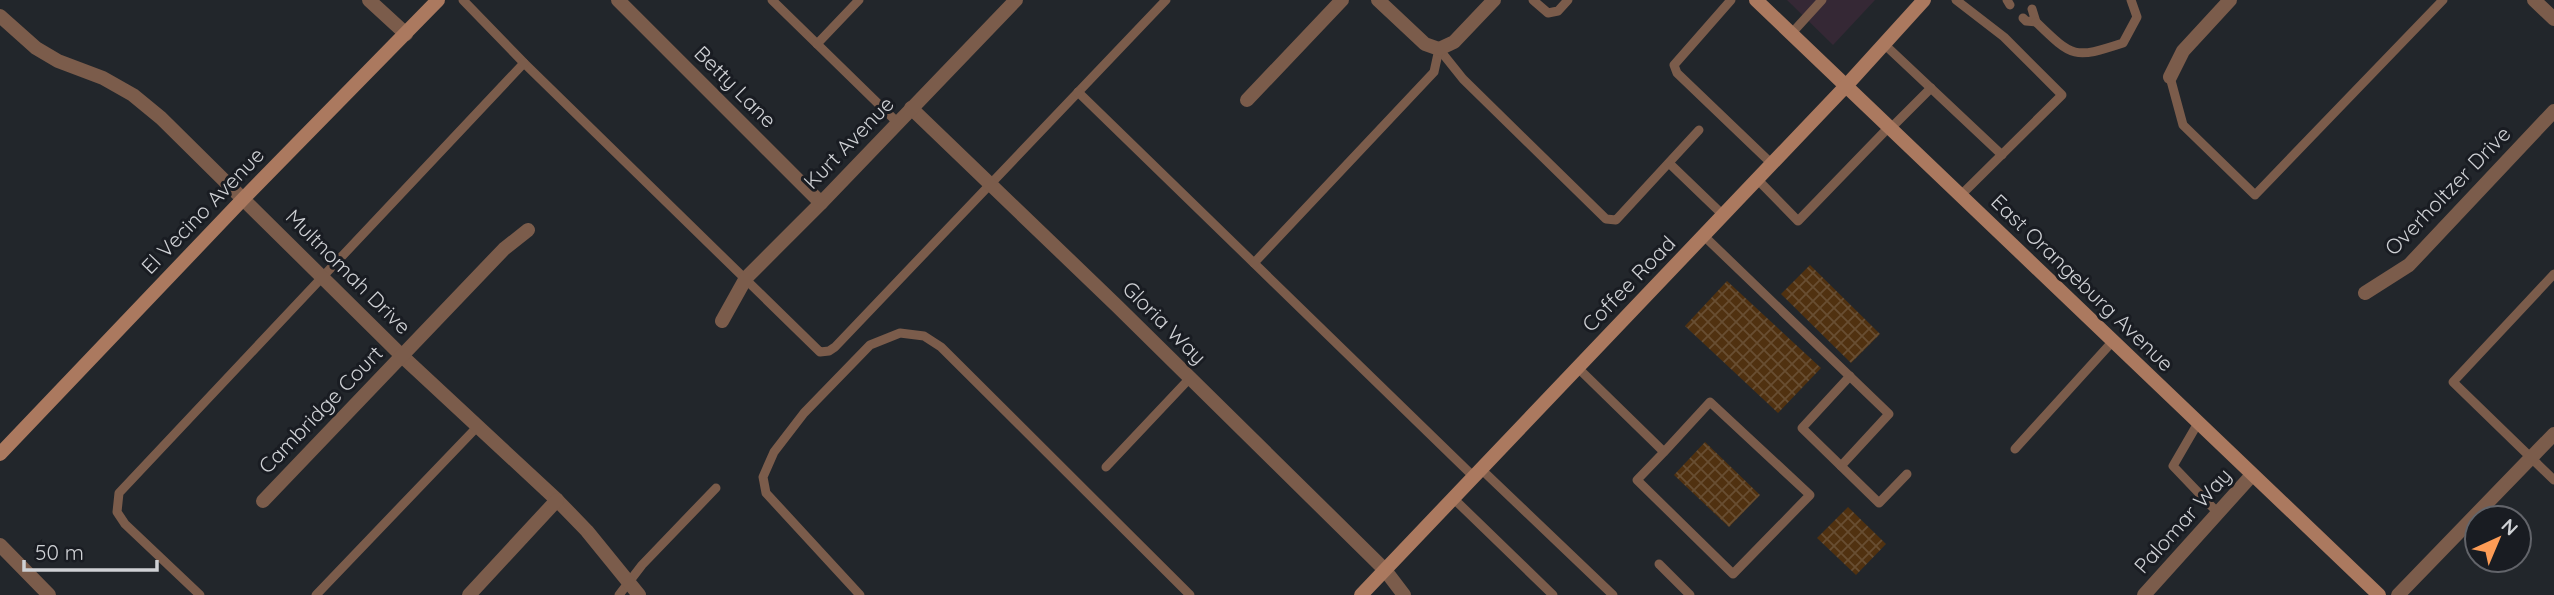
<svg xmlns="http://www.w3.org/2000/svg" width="2554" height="595" viewBox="0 0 2554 595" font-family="Quicksand,sans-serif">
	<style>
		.commercial { fill: #352835 }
		.building { fill: url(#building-cross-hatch) }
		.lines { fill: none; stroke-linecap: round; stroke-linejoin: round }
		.lane { stroke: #7b5c4b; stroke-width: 9 }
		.street { stroke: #7b5c4b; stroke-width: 14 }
		.secondary { stroke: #ab795f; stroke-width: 14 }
		.labels { text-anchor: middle; stroke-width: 6; stroke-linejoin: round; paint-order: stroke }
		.street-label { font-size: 21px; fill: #cfd1d5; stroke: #191c22 }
	</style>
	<defs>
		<pattern id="building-cross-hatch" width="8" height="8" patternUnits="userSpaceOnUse" patternTransform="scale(1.75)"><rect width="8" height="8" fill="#503110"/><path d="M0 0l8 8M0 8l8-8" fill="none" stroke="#684e32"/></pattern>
	</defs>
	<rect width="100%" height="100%" fill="#22262b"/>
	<!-- commercial -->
	<path class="commercial" d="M1787,0H1875L1833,45Z"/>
	<!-- building -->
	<g class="building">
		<path d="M1810,265L1880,334L1851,363L1781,294Z"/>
		<path d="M1727,281L1821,368L1778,413L1685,326Z"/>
		<path d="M1705,442L1760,495L1729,527L1674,475Z"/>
		<path d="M1848,507L1886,544L1856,575L1817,538Z"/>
	</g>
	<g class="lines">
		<!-- lane -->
		<g class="lane">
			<path d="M463,0L524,63L820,352L829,351L835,347L1166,0"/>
			<path d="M772,0L898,123"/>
			<path d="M1533,0L1548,13L1558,11L1568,0"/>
			<path d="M1731,0L1674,65L1677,73L1772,164"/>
			<path d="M1956,0L2004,37L2062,95L1960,196"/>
			<path d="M2007,0L2010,5"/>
			<path d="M2023,18L2026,21L2036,22L2032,9"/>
			<path d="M2036,22C2073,58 2074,59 2123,43L2137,17L2131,0"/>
			<path d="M1791,34L1822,0"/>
			<path d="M817,44L859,0"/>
			<path d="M1884,44L2002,155"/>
			<path d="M1439,49L1463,79L1606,219L1616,220L1699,130"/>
			<path d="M2170,77L2183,125L2255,195L2443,0"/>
			<path d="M1078,92L1474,477"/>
			<path d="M1890,129L1931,88"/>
			<path d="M1669,163L1723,215"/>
			<path d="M1757,179L1798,221L1888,128"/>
			<path d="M1704,236L1889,414L1841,466"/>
			<path d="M1254,263L1434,72L1439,49"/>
			<path d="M2554,274L2453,382L2554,480"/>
			<path d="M1578,368L1664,452L1710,402L1810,495L1733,574L1637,480L1664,452"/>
			<path d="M1850,376L1802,428L1879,503L1907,474"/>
			<path d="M2198,423L2173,466L2218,513"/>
			<path d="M2015,449L2113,341"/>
			<path d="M1106,467L1190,378"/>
			<path d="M1482,470L1613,595"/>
			<path d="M1454,499L1553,595"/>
			<path d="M1659,564L1690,595"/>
			<path d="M200,595L125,524L117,512L119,493L524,63"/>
			<path d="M316,595L478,426"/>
			<path d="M619,595L642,565L716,488"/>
			<path d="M860,595L766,493L763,477L774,452L804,413L870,345L900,333L924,336L941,347L1190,595"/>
		</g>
		<!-- street -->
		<g class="street">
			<path d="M369,0L406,34"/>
			<path d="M618,0L821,203"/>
			<path d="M1378,0L1425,44L1439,49L1454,42L1494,0"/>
			<path d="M2534,0L2554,19"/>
			<path d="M0,16L36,48L58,61L103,78L133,95L161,118L402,356L557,500L587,531L639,595"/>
			<path d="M2170,77L2183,51L2230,0"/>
			<path d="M1247,100L1342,0"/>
			<path d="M911,108L1117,306L1385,570L1404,595"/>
			<path d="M2365,293L2409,265L2554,111"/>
			<path d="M722,321L746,278L821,203L1016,0"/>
			<path d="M263,501L504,249L528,230"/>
			<path d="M0,545L49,595"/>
			<path d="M469,595L557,500"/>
			<path d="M2144,595L2252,475"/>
			<path d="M2398,595L2554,434"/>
		</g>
		<!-- secondary -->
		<g class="secondary">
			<path d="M1756,0L2379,595"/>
			<path d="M0,454L244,198L438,0"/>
			<path d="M1361,595L1845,87L1924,0"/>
		</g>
	</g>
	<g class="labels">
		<!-- street labels -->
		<g class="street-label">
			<text transform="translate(735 87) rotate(45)" y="7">Betty Lane</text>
			<text transform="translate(849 143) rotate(-46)" y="7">Kurt Avenue</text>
			<text transform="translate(2448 191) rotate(-46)" y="7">Overholtzer Drive</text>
			<text transform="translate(203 211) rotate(-46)" y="7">El Vecino Avenue</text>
			<text transform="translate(348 272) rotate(45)" y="7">Multnomah Drive</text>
			<text transform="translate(2082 283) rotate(44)" y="7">East Orangeburg Avenue</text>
			<text transform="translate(1629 284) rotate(-46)" y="7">Coffee Road</text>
			<text transform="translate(1164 323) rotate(45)" y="7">Gloria Way</text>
			<text transform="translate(321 410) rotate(-46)" y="7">Cambridge Court</text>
			<text transform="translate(2183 521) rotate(-48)" y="7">Palomar Way</text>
		</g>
	</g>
	<!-- north arrow -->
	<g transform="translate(2498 539) rotate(44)"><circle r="33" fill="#191c22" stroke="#62646a" stroke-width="2"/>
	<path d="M0-5L12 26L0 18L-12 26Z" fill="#fd9c56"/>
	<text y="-10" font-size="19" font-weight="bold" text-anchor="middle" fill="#cfd1d5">N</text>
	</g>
	<!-- scale -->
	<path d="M24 560v10h133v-10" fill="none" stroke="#cfd1d5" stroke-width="3.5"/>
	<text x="35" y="560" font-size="21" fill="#cfd1d5" stroke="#191c22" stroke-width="5" paint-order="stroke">50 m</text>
</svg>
